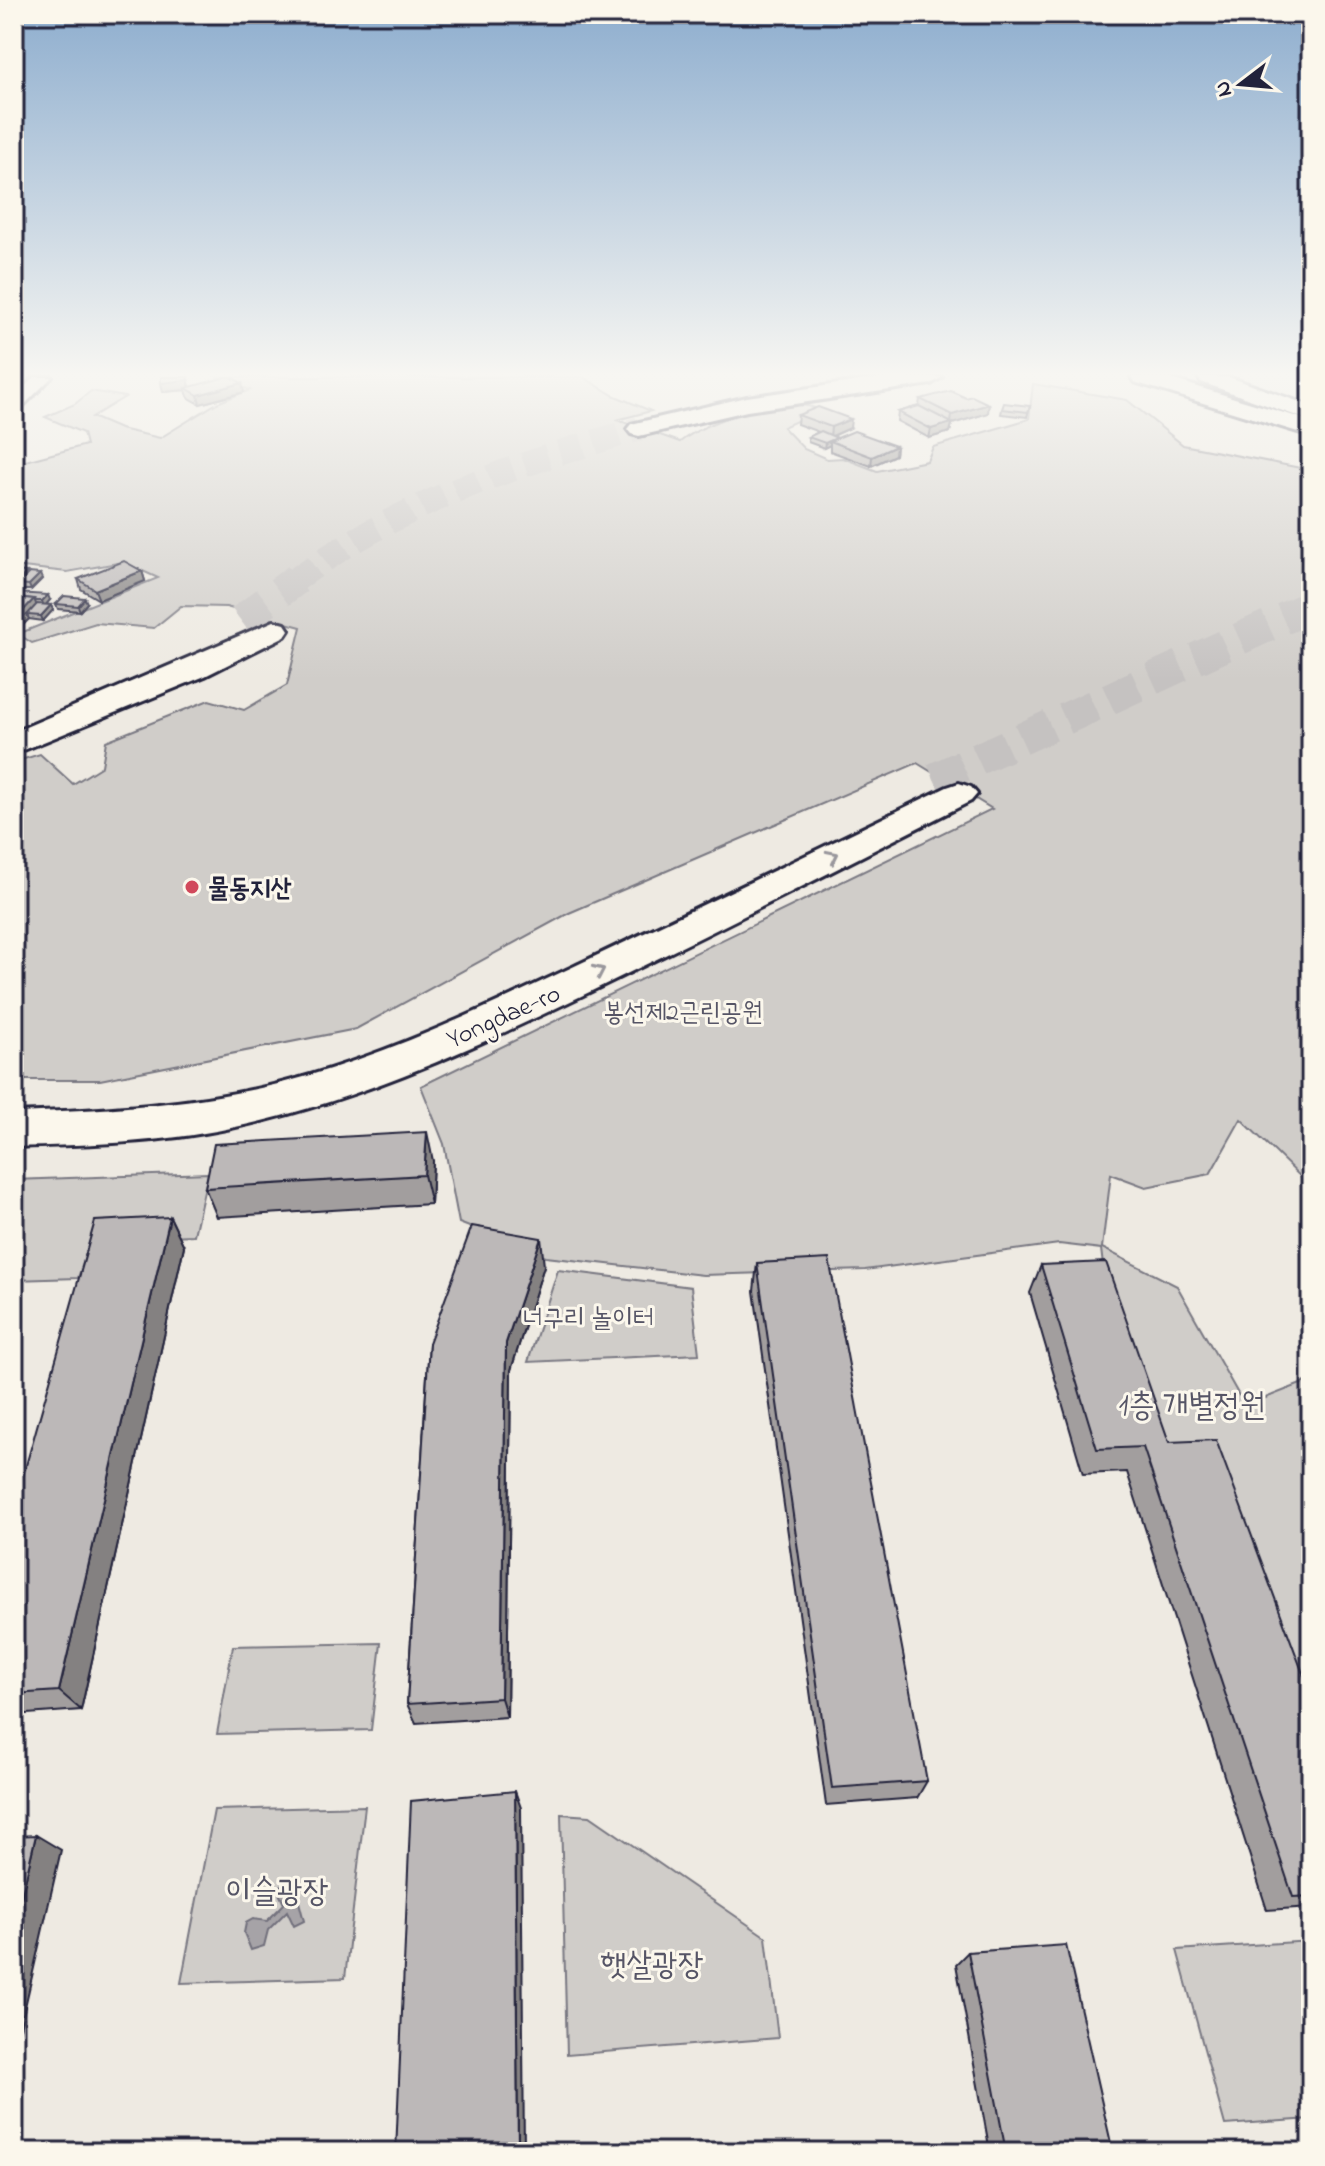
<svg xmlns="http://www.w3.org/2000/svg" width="1325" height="2166" viewBox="0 0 1325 2166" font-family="'Indie Flower','Poor Story',sans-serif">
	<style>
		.green { fill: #d0cdc9; stroke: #797882; stroke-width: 2 }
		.water { fill: #a6a3a7; stroke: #716f7c; stroke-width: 2 }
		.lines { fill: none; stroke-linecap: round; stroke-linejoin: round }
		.secondary-tunnel-far1 { stroke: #c5c2c1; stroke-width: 25; stroke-dasharray: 25 12; stroke-linecap: butt }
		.secondary-tunnel { stroke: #c5c2c1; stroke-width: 32; stroke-dasharray: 32 16; stroke-linecap: butt }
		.street-casing { stroke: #22223b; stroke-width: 6 }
		.secondary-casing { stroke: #22223b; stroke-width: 6 }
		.highway-casing { stroke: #22223b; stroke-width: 6 }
		.street { fill: #fbf7ec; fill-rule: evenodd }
		.secondary { fill: #fbf7ec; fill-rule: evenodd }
		.highway { fill: #fbf7ec; fill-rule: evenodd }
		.wall { fill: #a29e9e; stroke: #22223b; stroke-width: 2 }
		.shaded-wall { fill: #848181; stroke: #22223b; stroke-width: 2 }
		.building { fill: #bcb8b8; stroke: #22223b; stroke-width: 2 }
		.oneway { stroke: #99979c }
		.poi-dot { fill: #d1495b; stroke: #fbf7ec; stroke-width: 3 }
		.labels { text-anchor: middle; stroke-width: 6; stroke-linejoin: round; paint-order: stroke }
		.poi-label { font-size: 26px; font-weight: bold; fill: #22223b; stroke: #fbf7ec; text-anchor: start }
		.park-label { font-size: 26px; fill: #565566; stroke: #fbf7ec }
		.street-label { font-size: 26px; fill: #22223b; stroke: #fbf7ec }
		.near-park-label { font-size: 32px; fill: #565566; stroke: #fbf7ec }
	</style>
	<rect width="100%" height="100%" fill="#eeeae2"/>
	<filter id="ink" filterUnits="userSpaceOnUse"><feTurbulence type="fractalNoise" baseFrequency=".0125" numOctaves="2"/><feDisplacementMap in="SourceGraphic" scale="16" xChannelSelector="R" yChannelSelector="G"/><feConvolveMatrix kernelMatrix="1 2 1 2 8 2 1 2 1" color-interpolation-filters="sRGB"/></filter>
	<g filter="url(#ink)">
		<!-- green -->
		<g class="green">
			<path d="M216,377H583L613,395L651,411L617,420L680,442C707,419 789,394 821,410L783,427L804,449L827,459L843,458L877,471L927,461L933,447L1029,419L1033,384L1127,400L1183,445L1311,470V571L1308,573L1311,575V1187L1241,1119L1210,1174L1146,1187L1111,1174L1102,1248L1177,1286L1245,1406L1311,1380V1754L1162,1457L1104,1274L1101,1249L1059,1244L865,1270L703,1275L546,1257L459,1223L444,1144L421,1086L992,809L917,763L569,913L356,1029L100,1080H14V762L40,754L73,784L102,766L106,741L209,700L244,710L287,685L301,627L226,607L181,606L154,628L96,623L32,643L18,634L158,578L123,562L67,572L14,566V464L86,445L83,433L45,417L75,404L91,391L125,397L92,417L120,429L160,438L217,403L250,390Z"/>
			<path d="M208,1173L194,1235L91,1239L78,1278L14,1280V1180Z"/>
			<path d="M558,1270L691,1287L699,1354L528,1362Z"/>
			<path d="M381,1643L371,1730L217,1734L233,1646Z"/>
			<path d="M365,1806L345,1978L181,1983L214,1810Z"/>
			<path d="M561,1814L590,1816L766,1937L778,2038L567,2055Z"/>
			<path d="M1311,1941V2119L1225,2125L1177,1950Z"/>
		</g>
		<!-- water -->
		<path class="water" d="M286,1881L298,1898L304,1921L294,1926L287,1911L268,1930L264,1946L251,1950L244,1933L246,1923L253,1919L267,1921L284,1904L277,1889Z"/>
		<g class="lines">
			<!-- secondary-tunnel-far1 -->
			<path class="secondary-tunnel-far1" d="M294,581C397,504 517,464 639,429"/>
			<!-- secondary-tunnel -->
			<g class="secondary-tunnel">
				<path d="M241,621L297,579"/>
				<path d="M934,779L1311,606"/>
			</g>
			<!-- street casing -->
			<g class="street-casing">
				<path id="street" d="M35,377H52L20,409L14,410V396Z"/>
			</g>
			<!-- secondary casing -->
			<g class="secondary-casing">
				<g id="secondary">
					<path d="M886,377H942L931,384L747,411L639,436L631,434L627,429L631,424L747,397Z"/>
					<path d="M1131,377H1165L1311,421V436L1134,382Z"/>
					<path d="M274,621L285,624L289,630L285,636L205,676L14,754V732Z"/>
					<path d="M959,783L971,787L977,794L971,801C852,861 734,922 614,980C491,1040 366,1100 231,1128C160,1143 87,1145 14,1147V1113C103,1110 191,1105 278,1084C384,1057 483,1009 581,963C704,905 825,846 947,787Z"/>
				</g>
			</g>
			<!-- highway casing -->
			<g class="highway-casing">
				<path id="highway" d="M1198,377H1229L1311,406V421L1201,382Z"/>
			</g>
			<!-- street -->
			<use href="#street" class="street"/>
			<!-- secondary -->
			<use href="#secondary" class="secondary"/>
			<!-- highway -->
			<use href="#highway" class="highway"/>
		</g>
		<!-- wall -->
		<g class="wall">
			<path d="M189,382L190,387L244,392L200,404L188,397L186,390L163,392Z"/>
			<path d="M920,399L988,413L952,424L950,432L929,438L897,421L898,412L919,406Z"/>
			<path d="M1030,406L1027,417L1001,414L1002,409Z"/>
			<path d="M798,415L850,428L833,436L837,438L896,446L895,455L871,466L830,451V445L824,448L808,442V437L819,432L797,424Z"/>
			<path d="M14,571L28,574L42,579L31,590H20L19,587L14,593Z"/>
			<path d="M142,571L145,581L99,600L81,589L78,579Z"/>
			<path d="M14,595L50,600L46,604L51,605L53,610L43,621L29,619L22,626H14Z"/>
			<path d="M87,603L80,611L58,609L56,604Z"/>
			<path d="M433,1161L431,1204L217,1217L205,1188Z"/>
			<path d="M170,1217L184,1246L81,1710L14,1715V1508Z"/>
			<path d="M757,1263L927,1781L917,1798L826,1805L754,1291Z"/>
			<path d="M1041,1265L1169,1442L1311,1695V1907L1267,1910L1127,1472L1083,1474L1030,1293Z"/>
			<path d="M544,1266L511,1370L507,1717L416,1723L407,1704L429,1343Z"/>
			<path d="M968,1952L1113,2152H990L956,1964Z"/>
		</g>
		<!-- shaded-wall -->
		<g class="shaded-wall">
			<path d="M188,377L190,389L186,388V390L163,392L161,383Z"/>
			<path d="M242,383L244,392L200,404L198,395Z"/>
			<path d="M989,404L988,413L952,424L950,432L929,438L931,429L951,423L952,415Z"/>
			<path d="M851,419L850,428L830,437L831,427Z"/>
			<path d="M830,441V445L824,448L825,443Z"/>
			<path d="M896,446L895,455L871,466L872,457Z"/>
			<path d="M142,571L145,581L99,600L95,590Z"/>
			<path d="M27,572L29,577L18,584L19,587L14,593V586Z"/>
			<path d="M40,574L42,579L31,590L29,585Z"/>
			<path d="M48,595L50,600L44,607L42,601Z"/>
			<path d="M85,598L87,603L80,611L78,606Z"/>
			<path d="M34,599L38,609L27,615L29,619L22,626L18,616Z"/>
			<path d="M51,605L53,610L43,621L41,616Z"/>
			<path d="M18,632L20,637L14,642V635Z"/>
			<path d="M21,662L25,672L14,689V672Z"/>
			<path d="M427,1132L433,1161L431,1204L424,1175Z"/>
			<path d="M170,1217L184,1246L81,1710L59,1691Z"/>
			<path d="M541,1238L544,1266L511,1370L507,1717L501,1698L506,1343Z"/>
			<path d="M515,1791L521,1808L524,2152H518Z"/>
			<path d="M36,1835L61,1850L14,2055V1928Z"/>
		</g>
		<!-- building -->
		<g class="building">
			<path d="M161,377H187V380L161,383Z"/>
			<path d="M226,377H231L242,383L198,395L186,388Z"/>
			<path d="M951,391L966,398L972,396L989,404L952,415L920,399Z"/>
			<path d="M1004,403L1030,406L1028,412L1002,409Z"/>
			<path d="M919,406L952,423L931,429L898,412Z"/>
			<path d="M818,407L851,419L831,427L798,415Z"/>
			<path d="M821,431L837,438L825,443L808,437Z"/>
			<path d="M854,431L896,446L872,457L830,441Z"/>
			<path d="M124,561L142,571L95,590L78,579Z"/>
			<path d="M14,571L27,572L14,586Z"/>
			<path d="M29,573L40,574L29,585L18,584Z"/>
			<path d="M16,593L48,595L42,601H35L34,599L14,597Z"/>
			<path d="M64,596L85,598L78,606L56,604Z"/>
			<path d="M14,597L34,599L18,616H14Z"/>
			<path d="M37,604L51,605L41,616L27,615Z"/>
			<path d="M14,662H21L14,672Z"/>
			<path d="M427,1132L424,1175L205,1188L214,1144Z"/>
			<path d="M170,1217L59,1691L14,1694V1508L95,1221Z"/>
			<path d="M472,1226L541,1238L506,1343L501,1698L407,1704L429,1343Z"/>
			<path d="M829,1259L927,1781L832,1788L757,1263Z"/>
			<path d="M1106,1262L1169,1442L1216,1440L1311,1695V1896L1293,1897L1143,1447L1097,1449L1041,1265Z"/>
			<path d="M515,1791L518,2152H396L411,1801Z"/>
			<path d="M36,1835L14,1928V1836Z"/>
			<path d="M1066,1945L1113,2152H1006L968,1952Z"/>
		</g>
		<!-- one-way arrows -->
		<defs><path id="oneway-chevron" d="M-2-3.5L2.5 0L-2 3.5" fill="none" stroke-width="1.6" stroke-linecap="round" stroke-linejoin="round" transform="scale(2)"/></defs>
		<g class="oneway">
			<use href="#oneway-chevron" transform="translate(833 856) rotate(-26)"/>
			<use href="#oneway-chevron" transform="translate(599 971) rotate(-25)"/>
		</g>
	</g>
	<!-- sky -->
	<linearGradient id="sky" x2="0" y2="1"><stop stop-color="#8dadce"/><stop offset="0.55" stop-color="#f7f6f2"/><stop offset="1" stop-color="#f7f6f2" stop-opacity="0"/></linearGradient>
	<rect width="1325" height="680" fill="url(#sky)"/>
	<!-- markers -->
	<circle class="poi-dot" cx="192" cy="887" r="8"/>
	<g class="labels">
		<!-- poi labels -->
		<g class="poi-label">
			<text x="208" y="896">물동지산</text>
		</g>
		<!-- park labels -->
		<g class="park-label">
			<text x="683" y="1020">봉선제2근린공원</text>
			<text x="588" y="1326">너구리 놀이터</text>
		</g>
		<!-- street labels -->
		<g class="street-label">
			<text transform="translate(503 1015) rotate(-24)" y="9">Yongdae-ro</text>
		</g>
		<!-- near-park labels -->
		<g class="near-park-label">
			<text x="1192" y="1415">1층 개별정원</text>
			<text x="277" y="1901">이슬광장</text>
			<text x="652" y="1974">햇살광장</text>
		</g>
	</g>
	<!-- margin -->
	<rect width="1325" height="2166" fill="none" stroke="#fbf7ec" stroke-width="48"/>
	<rect x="24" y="24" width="1277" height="2118" fill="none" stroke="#22223b" stroke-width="3" filter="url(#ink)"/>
	<!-- north arrow -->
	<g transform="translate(1241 84) rotate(254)" stroke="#fbf7ec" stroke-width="6" paint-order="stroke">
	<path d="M0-6L14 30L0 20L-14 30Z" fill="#22223b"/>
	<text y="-12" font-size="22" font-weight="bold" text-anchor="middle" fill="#22223b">N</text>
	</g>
</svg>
